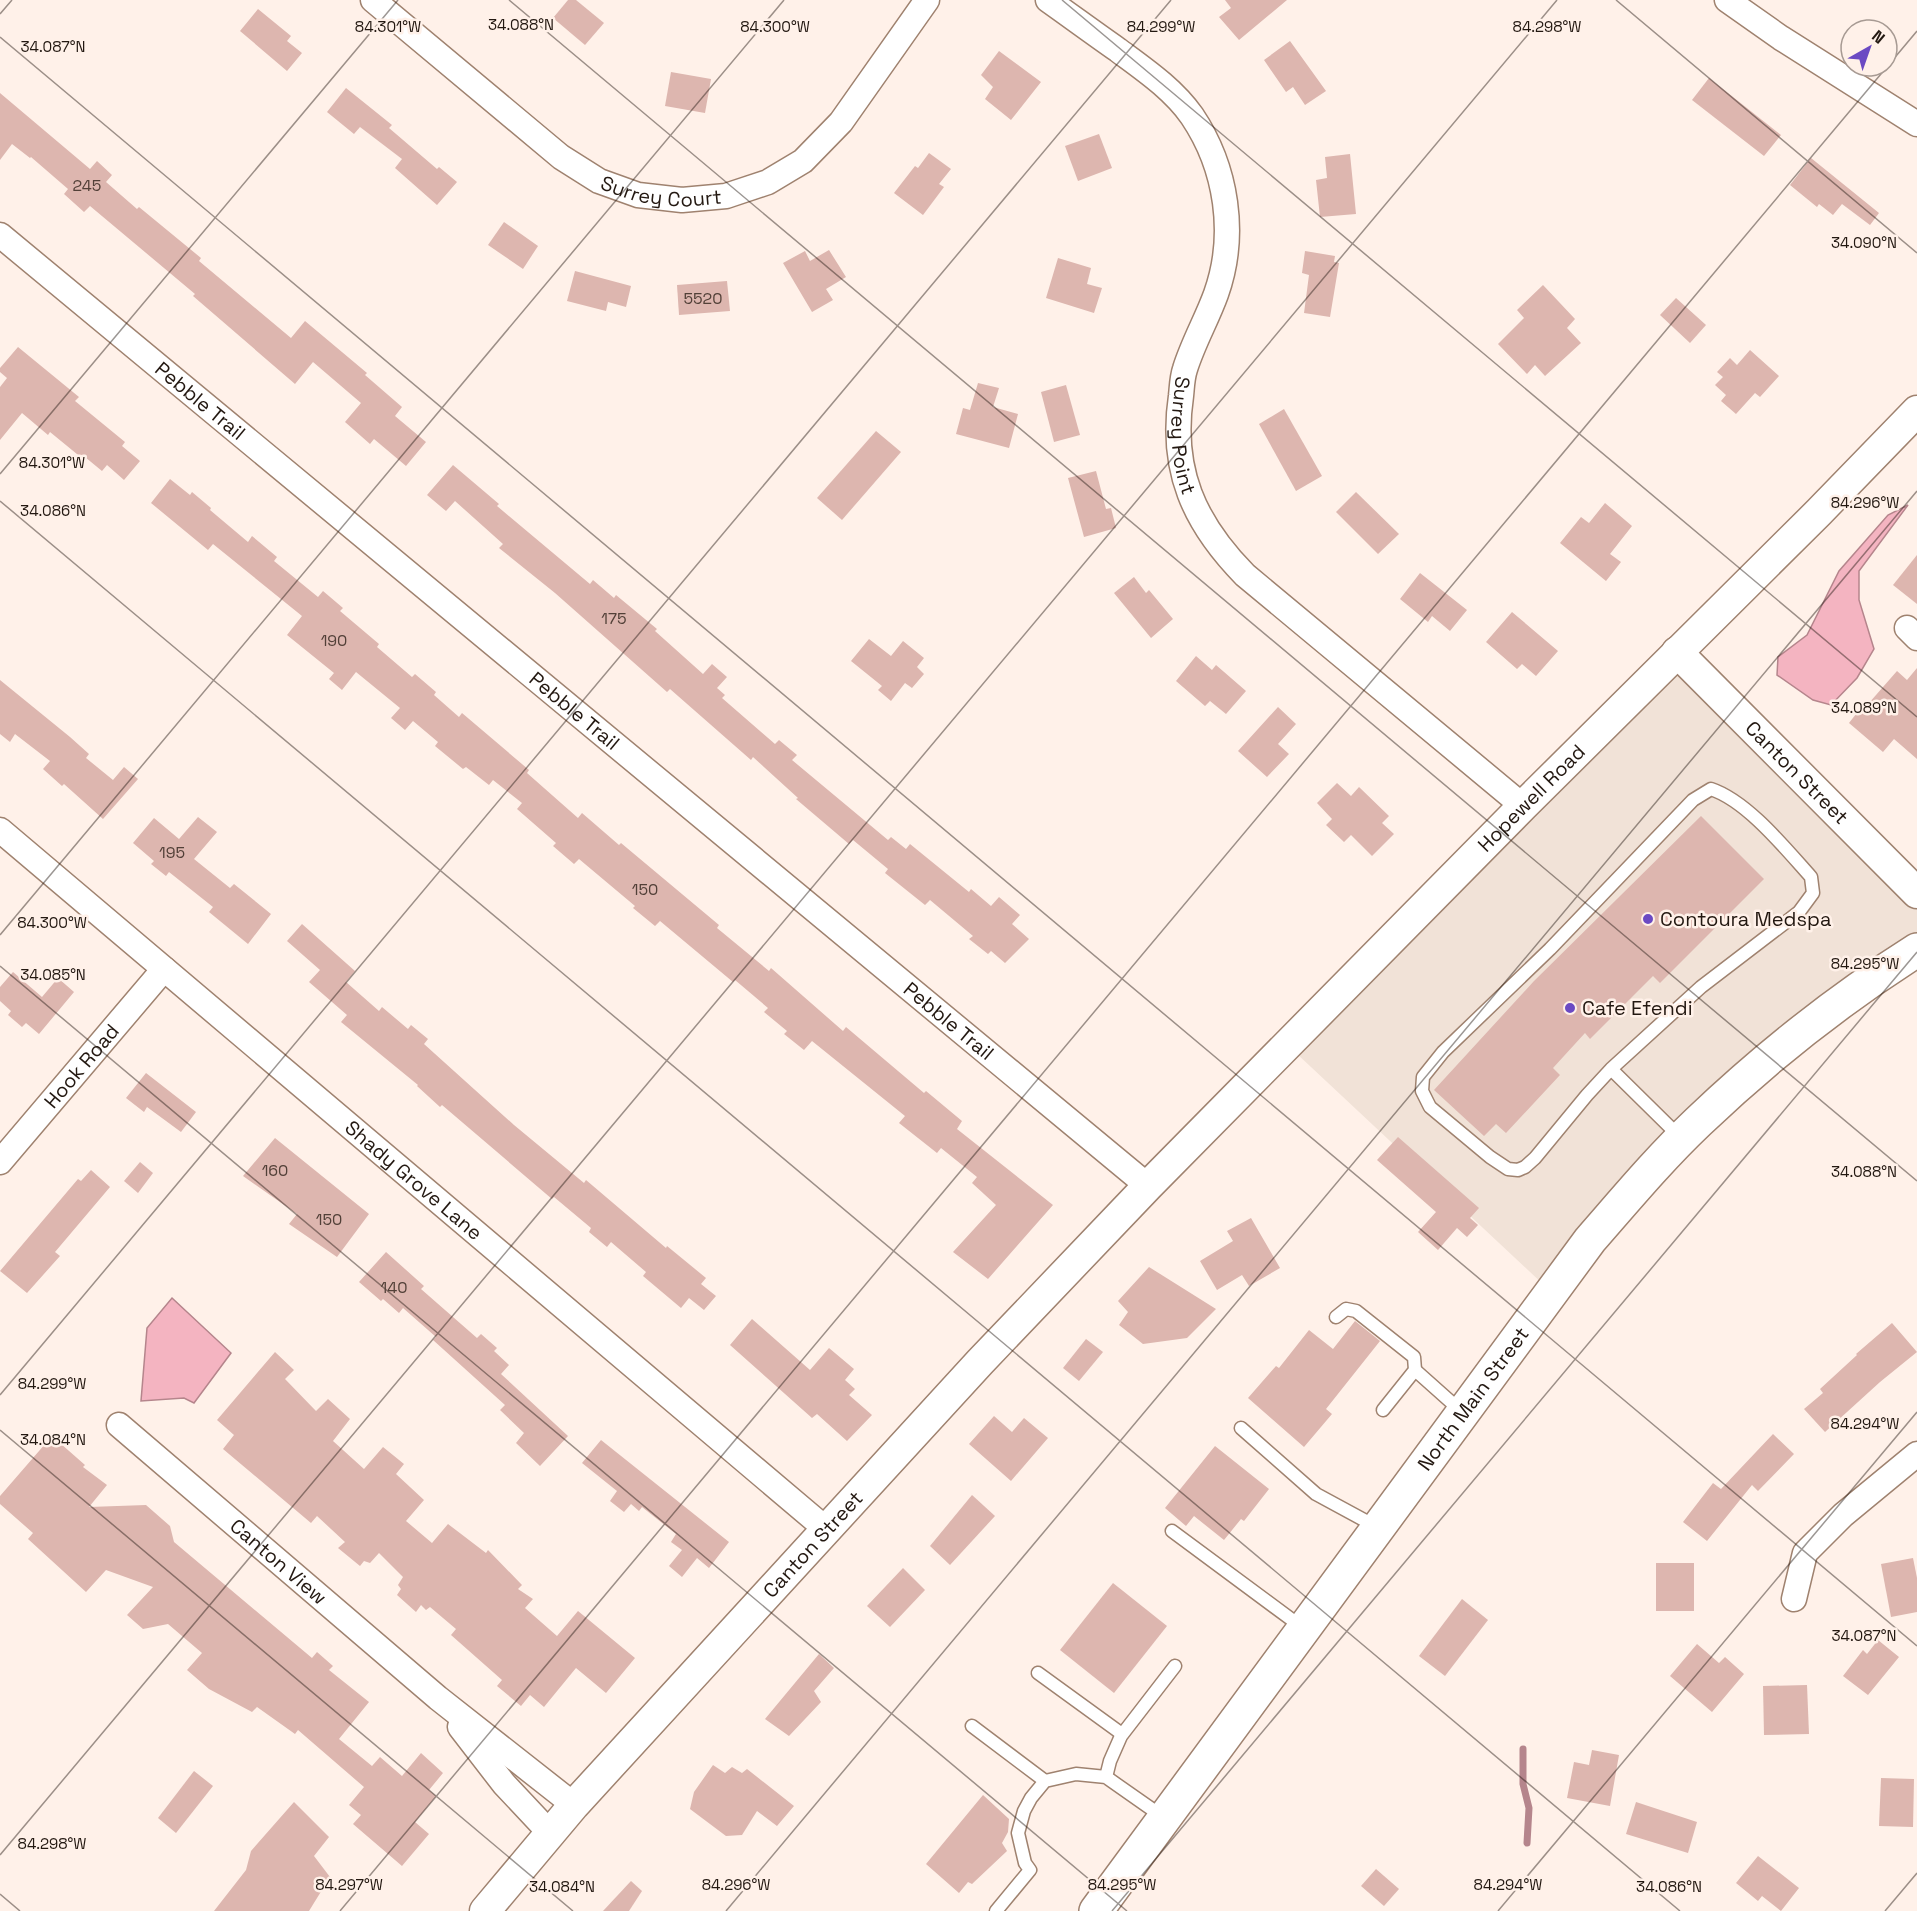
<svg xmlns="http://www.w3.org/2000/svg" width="1917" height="1911" viewBox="0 0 1917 1911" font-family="'Space Grotesk',sans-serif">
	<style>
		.built { fill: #f1e2d7 }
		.water { fill: #f4b4c1; stroke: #b5858c; stroke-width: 1.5 }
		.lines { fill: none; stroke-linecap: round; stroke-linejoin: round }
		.stream { stroke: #b5858c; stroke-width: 7 }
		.building { fill: #ddb6af }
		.service-casing { stroke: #9f826f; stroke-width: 15 }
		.minor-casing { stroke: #9f826f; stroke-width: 27 }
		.tertiary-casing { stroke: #9f826f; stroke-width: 33 }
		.primary-casing { stroke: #9f826f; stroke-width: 36 }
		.service { stroke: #fff; stroke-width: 12 }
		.minor { stroke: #fff; stroke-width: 24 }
		.tertiary { stroke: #fff; stroke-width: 30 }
		.primary { stroke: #fff; stroke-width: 33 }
		.ticks { fill: none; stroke: #231811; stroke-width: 1.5; stroke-opacity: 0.45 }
		.poi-dot { fill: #6b4ac3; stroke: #fff1e9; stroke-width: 2 }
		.labels { text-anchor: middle; stroke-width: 5; stroke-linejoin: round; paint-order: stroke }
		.number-label { font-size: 16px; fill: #524038 }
		.street-label { font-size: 20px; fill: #231811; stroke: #fff1e9 }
		.poi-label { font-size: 20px; fill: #231811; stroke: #fff1e9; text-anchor: start }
		.ticks-label { font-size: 15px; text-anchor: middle; fill: #231811; stroke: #fff1e9; stroke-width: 5; stroke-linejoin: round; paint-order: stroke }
	</style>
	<rect width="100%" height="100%" fill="#fff1e9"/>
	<!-- built -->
	<path class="built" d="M1672,660L1917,902V953L1825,1011L1545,1286L1280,1038Z"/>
	<!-- water -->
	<g class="water">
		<path d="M1908,505L1859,571V600L1874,649L1857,678L1831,705L1813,700L1777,675L1778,657L1807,635L1839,571L1888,515Z"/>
		<path d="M172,1298L231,1353L194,1403L184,1398L141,1401L147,1328Z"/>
	</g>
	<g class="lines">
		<!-- stream -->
		<path class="stream" d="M1523,1749V1784L1529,1808L1527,1843"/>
	</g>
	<!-- building -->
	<g class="building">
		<path d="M568,0H576L604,23L585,45L553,18Z"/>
		<path d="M1225,0H1287L1239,40L1219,17L1231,8Z"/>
		<path d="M258,9L291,36L287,41L302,53L287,71L240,31Z"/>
		<path d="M1290,41L1326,91L1305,105L1293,87L1286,92L1264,60Z"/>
		<path d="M999,51L1041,82L1011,120L985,99L993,87L981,75Z"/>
		<path d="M671,72L711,79L705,113L665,106Z"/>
		<path d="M1709,78L1781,135L1764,156L1692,100Z"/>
		<path d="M346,88L392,125L389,128L437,169L439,167L457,182L437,205L395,168L402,159L360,127L354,134L327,112Z"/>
		<path d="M0,93L90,169L97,161L112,175L106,182L137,209L139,207L201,258L199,261L291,338L305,321L367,373L365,375L402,407L395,416L426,442L406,466L374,439L370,444L345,422L361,403L313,362L295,384L193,296L195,294L90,206L84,212L64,194L68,189L31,157L30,158L12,144L0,160Z"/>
		<path d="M1099,134L1112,168L1078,181L1065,146Z"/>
		<path d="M929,153L951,169L939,184L944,187L923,215L894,193L915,166L918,168Z"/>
		<path d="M1350,154L1356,214L1320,217L1316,180L1327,178L1325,157Z"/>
		<path d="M1811,158L1879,213L1870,225L1842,204L1833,215L1819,204L1817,207L1790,185Z"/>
		<path d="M504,222L538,246L523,269L488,245Z"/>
		<path d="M829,250L846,277L826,289L833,300L812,312L783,263L805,251L810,261Z"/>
		<path d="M1305,251L1335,256L1334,262L1339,263L1330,317L1304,313L1309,275L1302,273Z"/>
		<path d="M1058,258L1091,268L1087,284L1102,288L1094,313L1046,298Z"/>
		<path d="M575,271L631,286L626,307L608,302L606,311L567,301Z"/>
		<path d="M727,281L730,311L679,315L677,285Z"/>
		<path d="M1543,285L1575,319L1567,328L1581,343L1545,376L1535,365L1527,374L1498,344L1524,318L1517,310Z"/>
		<path d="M1676,298L1706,325L1690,343L1660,315Z"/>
		<path d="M18,347L79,397L75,401L125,442L122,446L140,461L124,480L107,465L102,471L85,457L83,459L50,432L48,435L22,413L0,440V387L7,378L0,372V368Z"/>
		<path d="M1750,350L1779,376L1760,397L1755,393L1736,414L1721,401L1726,395L1715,385L1723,377L1717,372L1730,358L1737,365Z"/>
		<path d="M978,383L999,388L993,407L1018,414L1009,448L956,434L963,408L970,410Z"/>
		<path d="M1066,385L1080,435L1054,442L1041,392Z"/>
		<path d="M1284,409L1322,476L1296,491L1259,424Z"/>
		<path d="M876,431L901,452L842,520L817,498Z"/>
		<path d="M453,465L499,504L497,506L590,584L593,580L614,598L616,595L657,629L655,631L703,674L712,664L727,677L717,688L725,695L722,698L775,744L779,740L797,755L792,760L888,840L891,837L906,849L910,844L969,892L971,889L991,906L999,897L1020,915L1012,924L1029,939L1005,963L991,951L988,954L969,939L973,936L930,900L925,905L885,873L888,869L853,840L849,844L796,799L798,798L753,757L751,760L670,689L667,692L555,593L499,548L503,544L455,501L446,511L427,495Z"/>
		<path d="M1096,471L1106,509L1111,508L1116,528L1084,537L1068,478Z"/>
		<path d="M170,479L190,495L192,492L211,508L210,510L248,542L252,536L277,557L274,561L318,597L323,591L343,608L340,611L379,644L377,647L412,677L415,674L436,692L434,695L459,717L462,713L529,770L527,773L578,818L582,813L619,845L621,843L719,925L717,928L769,971L771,968L843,1031L846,1027L924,1093L926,1091L962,1121L957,1129L1053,1205L988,1279L953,1252L996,1205L972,1183L977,1177L941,1148L937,1153L899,1123L905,1116L812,1041L804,1050L784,1034L787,1031L764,1012L768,1008L735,980L733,982L660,921L655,926L633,908L635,906L579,859L574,864L553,846L556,843L517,809L522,803L493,780L489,785L466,767L463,769L435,746L438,742L413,721L405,730L391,718L400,708L356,672L342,690L329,679L334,673L287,635L302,616L213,544L208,550L151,503Z"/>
		<path d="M1356,492L1399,534L1378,554L1336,512Z"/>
		<path d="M1605,503L1632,526L1610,554L1621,562L1606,581L1560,543L1581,517L1589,523Z"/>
		<path d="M1917,555V604L1893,585Z"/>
		<path d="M1420,573L1467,610L1450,631L1432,616L1428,622L1400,599Z"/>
		<path d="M1134,577L1146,593L1149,590L1173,619L1151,638L1114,593Z"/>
		<path d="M1512,612L1558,651L1536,676L1522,664L1517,669L1486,642Z"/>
		<path d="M869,639L891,656L903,641L924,658L917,667L924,674L912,688L905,683L891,701L878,690L882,686L851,661Z"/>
		<path d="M1196,656L1212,670L1216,665L1246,691L1226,714L1210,701L1205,706L1176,681Z"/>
		<path d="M1917,668V759L1894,739L1883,752L1849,723L1860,709L1862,711L1897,671L1907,680Z"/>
		<path d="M0,680L70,737L89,754L86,758L113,780L124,767L138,779L103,819L64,784L62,786L43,769L50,761L15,734L10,742L0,734Z"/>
		<path d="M1278,707L1296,724L1278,744L1289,754L1267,777L1238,751Z"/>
		<path d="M1337,783L1351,796L1359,787L1389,816L1382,823L1394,834L1372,856L1351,835L1344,842L1326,825L1332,819L1317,803Z"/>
		<path d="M1701,816L1764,879L1660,983L1653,976L1590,1039L1585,1033L1553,1068L1560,1075L1506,1133L1496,1124L1484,1136L1434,1090L1534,981Z"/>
		<path d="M198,817L217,832L194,859L230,888L234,884L271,914L248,944L209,912L213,907L169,872L166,876L151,864L154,861L133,843L154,818L179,839Z"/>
		<path d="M302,924L355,971L346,982L379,1011L382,1007L408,1029L411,1025L428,1039L424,1044L514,1125L584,1183L586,1180L666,1248L667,1246L706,1278L701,1284L716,1296L704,1310L689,1298L681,1308L643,1276L646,1272L611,1242L607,1247L589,1232L591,1228L554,1197L552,1199L442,1105L440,1107L417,1086L418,1085L341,1022L347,1015L309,982L320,970L287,941Z"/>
		<path d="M13,972L42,997L58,978L74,992L39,1034L26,1023L22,1027L8,1015L11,1011L0,1001V987Z"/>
		<path d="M146,1073L196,1112L181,1132L147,1107L144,1112L126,1098Z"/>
		<path d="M1398,1137L1479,1208L1470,1218L1478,1225L1467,1237L1457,1228L1438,1250L1418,1232L1436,1212L1377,1160Z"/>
		<path d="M275,1138L369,1214L337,1257L289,1224L297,1214L243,1176Z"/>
		<path d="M140,1162L153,1173L138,1193L124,1181Z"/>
		<path d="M91,1170L110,1187L55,1252L60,1256L27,1293L0,1271L78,1179L81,1181Z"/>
		<path d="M1251,1218L1280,1268L1249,1286L1242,1275L1217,1290L1200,1261L1233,1241L1227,1231Z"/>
		<path d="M386,1252L424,1286L421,1289L477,1338L481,1334L497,1348L494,1351L509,1365L501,1374L568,1436L540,1466L516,1443L524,1433L500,1410L505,1405L433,1340L436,1337L403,1308L399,1313L383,1299L381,1301L359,1282Z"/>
		<path d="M1149,1267L1216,1309L1187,1338L1143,1344L1119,1325L1128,1312L1118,1301Z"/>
		<path d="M752,1319L810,1370L829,1348L854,1369L845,1380L855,1389L849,1395L872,1415L847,1441L817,1414L812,1418L730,1345Z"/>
		<path d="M1355,1321L1380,1341L1326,1409L1332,1414L1304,1447L1248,1398L1276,1366L1279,1368L1309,1330L1333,1349Z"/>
		<path d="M1892,1323L1917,1352L1880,1382L1825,1432L1804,1409L1823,1393L1820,1389L1857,1355L1856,1354Z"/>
		<path d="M1086,1339L1103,1352L1079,1381L1063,1368Z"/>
		<path d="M275,1352L294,1370L285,1379L316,1411L328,1399L350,1419L333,1441L364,1469L383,1447L404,1464L396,1474L424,1500L406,1521L432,1543L448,1524L486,1553L488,1550L522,1585L518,1589L533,1599L525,1608L557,1636L578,1611L635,1658L606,1693L576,1668L544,1707L530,1695L521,1706L497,1686L502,1680L451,1635L456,1629L430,1607L426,1610L421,1605L416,1612L397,1595L401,1589L398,1585L403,1577L379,1553L370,1563L364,1561L360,1566L338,1548L345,1542L317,1516L311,1523L223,1449L234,1435L217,1420Z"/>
		<path d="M994,1416L1012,1432L1024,1418L1048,1438L1011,1481L969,1444Z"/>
		<path d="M1773,1434L1794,1454L1758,1491L1752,1485L1707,1541L1683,1522L1713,1483L1721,1489Z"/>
		<path d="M52,1436L85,1465L83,1467L107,1485L89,1507L146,1505L170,1526L174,1542L312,1658L317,1652L333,1666L329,1670L369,1702L339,1739L372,1766L380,1757L402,1776L421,1753L443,1773L429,1790L436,1796L415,1822L429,1834L402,1866L353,1824L361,1815L349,1805L364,1787L298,1730L295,1734L257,1707L252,1712L209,1689L187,1670L202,1653L168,1624L143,1629L127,1615L153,1587L106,1570L86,1592L28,1539L33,1533L0,1504V1496Z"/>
		<path d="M601,1440L729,1542L709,1568L697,1558L682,1577L669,1566L682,1550L671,1542L676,1534L642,1507L639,1511L631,1504L624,1512L610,1501L617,1491L582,1463Z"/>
		<path d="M1215,1446L1269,1489L1244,1521L1241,1519L1224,1540L1194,1516L1186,1526L1165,1508Z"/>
		<path d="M972,1495L995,1516L950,1565L930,1546Z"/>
		<path d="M1913,1558L1917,1578V1612L1891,1617L1881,1564Z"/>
		<rect x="1656" y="1563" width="38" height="48"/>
		<path d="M903,1568L925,1590L890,1627L867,1606Z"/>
		<path d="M1113,1583L1167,1626L1114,1693L1060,1650Z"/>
		<path d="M1462,1599L1488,1620L1445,1676L1419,1656Z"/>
		<path d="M1878,1640L1899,1657L1868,1695L1843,1676L1863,1650L1867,1654Z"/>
		<path d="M1697,1644L1719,1663L1725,1657L1744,1674L1712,1712L1670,1676Z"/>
		<path d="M819,1654L834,1668L814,1691L821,1702L789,1736L765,1719Z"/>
		<path d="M1807,1685L1809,1734L1764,1735L1763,1686Z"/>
		<path d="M1592,1750L1619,1755L1610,1806L1567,1798L1574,1762L1589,1765Z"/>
		<path d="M713,1765L725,1773L732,1767L742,1773L747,1769L794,1806L777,1826L757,1811L742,1835L726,1836L690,1809L694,1792Z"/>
		<path d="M194,1771L213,1786L176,1833L158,1818Z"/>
		<path d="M1881,1778L1914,1779L1913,1827L1879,1826Z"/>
		<path d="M983,1795L1009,1819L1008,1832L1002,1843L1007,1851L972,1884L968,1882L959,1893L926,1864Z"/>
		<path d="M294,1802L329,1837L314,1856L330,1877L309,1911H214L246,1870L251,1851Z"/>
		<path d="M1636,1802L1697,1822L1688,1853L1626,1834Z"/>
		<path d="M1758,1856L1799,1888L1781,1911L1762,1896L1758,1901L1736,1883Z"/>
		<path d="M1376,1869L1399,1889L1384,1906L1361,1886Z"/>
		<path d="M631,1881L642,1891L629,1911H603Z"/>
	</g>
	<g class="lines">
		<!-- service casing -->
		<g class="service-casing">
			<g id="service">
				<path d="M1611,1069L1701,987L1799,912L1813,893L1811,877C1785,848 1747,801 1711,789L1693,800L1550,949L1443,1052L1423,1077L1422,1091L1430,1107L1490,1157L1508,1169L1518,1170L1525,1167L1535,1158L1587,1095L1611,1069L1681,1138"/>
				<path d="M1336,1317L1346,1309L1356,1311L1414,1357L1415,1370L1383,1410"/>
				<path d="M1415,1370L1461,1411"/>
				<path d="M1241,1428L1316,1494L1377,1527"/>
				<path d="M1172,1531L1303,1628"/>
				<path d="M1038,1673L1122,1734"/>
				<path d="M972,1726L1045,1781"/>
				<path d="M1106,1777L1110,1761L1121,1736L1175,1666"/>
				<path d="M996,1911L1030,1870L1025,1863L1018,1833L1024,1811L1031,1798L1045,1781L1076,1774L1106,1777L1163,1817"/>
			</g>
		</g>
		<!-- minor casing -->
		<g class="minor-casing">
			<g id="minor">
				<path id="s1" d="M373,0L561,157L599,181L638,195L682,200L726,196L768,182L803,161L841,122L927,0"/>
				<path id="s2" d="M1048,0C1072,17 1095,34 1118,50C1145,70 1173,89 1192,116C1227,168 1237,235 1216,294C1207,319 1193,343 1185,369C1182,378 1182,387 1181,396C1170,470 1194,523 1245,575L1523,806"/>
				<path d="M1727,0L1781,38L1917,124"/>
				<path id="s3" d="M0,235L1148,1186"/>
				<path d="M1907,628L1917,638"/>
				<path id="s4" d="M0,830L827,1530"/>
				<path id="s5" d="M0,1162L164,969"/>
				<path id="s6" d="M119,1425L438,1698L574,1805"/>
				<path d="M1794,1599L1805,1553L1843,1515L1917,1454"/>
				<path d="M460,1727L504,1784L550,1833"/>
			</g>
		</g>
		<!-- tertiary casing -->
		<g class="tertiary-casing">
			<g id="tertiary">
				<path id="s7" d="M1677,652L1917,893"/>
				<path id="s8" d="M485,1911L574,1805L980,1362L1148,1186L1523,806L1819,512L1917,411"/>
			</g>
		</g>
		<!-- primary casing -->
		<g class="primary-casing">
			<g id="primary">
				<path id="s9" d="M1096,1911L1590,1240C1625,1200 1659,1159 1698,1122C1765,1058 1838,1000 1917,950"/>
			</g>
		</g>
		<!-- service -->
		<use href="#service" class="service"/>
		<!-- minor -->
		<use href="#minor" class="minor"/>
		<!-- tertiary -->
		<use href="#tertiary" class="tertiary"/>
		<!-- primary -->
		<use href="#primary" class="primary"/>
	</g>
	<!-- ticks -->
	<path class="ticks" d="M509,0L1917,1181M1062,0L1917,717M1616,0L1917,253M0,14L12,0M0,37L1917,1646M0,474L398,0M0,501L1680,1911M0,935L784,0M0,966L1127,1911M0,1395L1171,0M0,1430L573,1911M0,1855L1557,0M0,1894L20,1911M340,1911L1917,31M726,1911L1917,491M1112,1911L1917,952M1498,1911L1917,1412M1885,1911L1917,1873"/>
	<!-- markers -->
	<g class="poi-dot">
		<circle cx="1648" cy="919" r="6"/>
		<circle cx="1570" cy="1008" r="6"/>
	</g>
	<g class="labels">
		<!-- number labels -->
		<g class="number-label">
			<text x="87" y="191">245</text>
			<text x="703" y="304">5520</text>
			<text x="614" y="624">175</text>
			<text x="334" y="646">190</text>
			<text x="172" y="858">195</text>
			<text x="645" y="895">150</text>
			<text x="275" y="1176">160</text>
			<text x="329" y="1225">150</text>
			<text x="394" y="1293">140</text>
		</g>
		<!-- street labels -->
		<g class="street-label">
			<text dy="7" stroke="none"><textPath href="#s1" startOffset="354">Surrey Court</textPath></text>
			<text dy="7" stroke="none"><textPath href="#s3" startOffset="260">Pebble Trail</textPath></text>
			<text dy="7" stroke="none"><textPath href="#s2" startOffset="520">Surrey Point</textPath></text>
			<text dy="7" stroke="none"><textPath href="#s3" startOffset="746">Pebble Trail</textPath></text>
			<text dy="7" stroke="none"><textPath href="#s7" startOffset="170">Canton Street</textPath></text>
			<text dy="7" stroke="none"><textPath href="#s8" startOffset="1528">Hopewell Road</textPath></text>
			<text dy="7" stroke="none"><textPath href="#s3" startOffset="1232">Pebble Trail</textPath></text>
			<text dy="7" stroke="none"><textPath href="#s5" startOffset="126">Hook Road</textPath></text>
			<text dy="7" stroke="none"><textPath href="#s4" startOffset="542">Shady Grove Lane</textPath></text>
			<text dy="7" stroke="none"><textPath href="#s9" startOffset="636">North Main Street</textPath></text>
			<text dy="7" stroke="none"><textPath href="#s8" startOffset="492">Canton Street</textPath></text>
			<text dy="7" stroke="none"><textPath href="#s6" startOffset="210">Canton View</textPath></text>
		</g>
		<!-- poi labels -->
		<g class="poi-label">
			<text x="1660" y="926">Contoura Medspa</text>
			<text x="1582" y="1015">Cafe Efendi</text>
		</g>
	</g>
	<g class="ticks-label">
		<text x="521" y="30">34.088°N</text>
		<text x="388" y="32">84.301°W</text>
		<text x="775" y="32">84.300°W</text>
		<text x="1161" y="32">84.299°W</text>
		<text x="1547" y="32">84.298°W</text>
		<text x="53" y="52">34.087°N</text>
		<text x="1864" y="248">34.090°N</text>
		<text x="52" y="468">84.301°W</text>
		<text x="1865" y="508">84.296°W</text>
		<text x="53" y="516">34.086°N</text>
		<text x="1864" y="713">34.089°N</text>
		<text x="52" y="928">84.300°W</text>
		<text x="1865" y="969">84.295°W</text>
		<text x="53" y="980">34.085°N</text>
		<text x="1864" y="1177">34.088°N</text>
		<text x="52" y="1389">84.299°W</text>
		<text x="1865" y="1429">84.294°W</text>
		<text x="53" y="1445">34.084°N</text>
		<text x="1864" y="1641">34.087°N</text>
		<text x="52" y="1849">84.298°W</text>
		<text x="349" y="1890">84.297°W</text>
		<text x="736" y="1890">84.296°W</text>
		<text x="1122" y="1890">84.295°W</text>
		<text x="1508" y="1890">84.294°W</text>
		<text x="562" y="1892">34.084°N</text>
		<text x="1669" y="1892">34.086°N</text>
	</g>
	<!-- north arrow -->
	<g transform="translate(1869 48) rotate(40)"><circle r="28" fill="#fff1e9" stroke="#a79a93" stroke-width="1.5"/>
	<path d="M0-4.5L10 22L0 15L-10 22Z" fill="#6b4ac3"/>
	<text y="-9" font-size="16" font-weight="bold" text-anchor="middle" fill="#231811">N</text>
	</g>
</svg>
